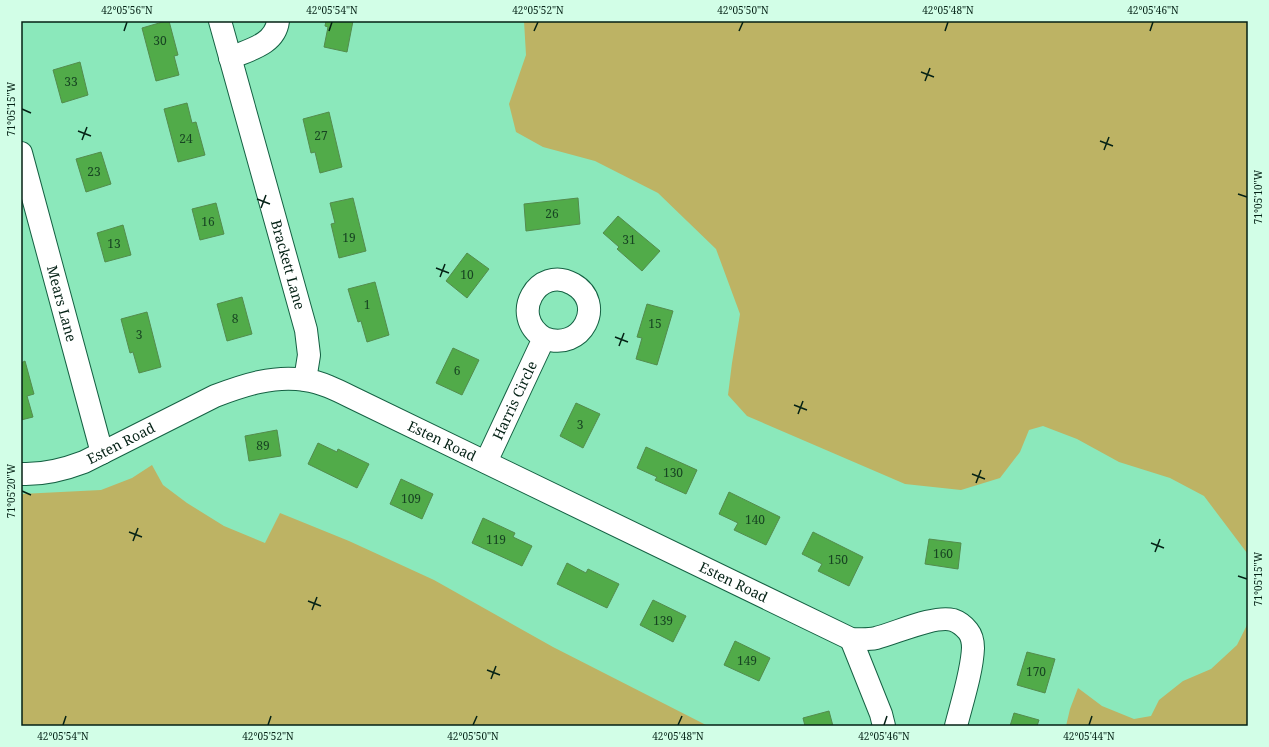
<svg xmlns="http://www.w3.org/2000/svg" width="1269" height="747" viewBox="0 0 1269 747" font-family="'Noto Serif',serif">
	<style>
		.green { fill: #bdb364 }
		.building { fill: #51ab49; stroke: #538c4d }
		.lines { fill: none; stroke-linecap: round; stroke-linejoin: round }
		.minor-casing { stroke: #156143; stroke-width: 24 }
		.minor { stroke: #fff; stroke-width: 22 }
		.ticks { fill: none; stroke: #042115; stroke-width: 1.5 }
		.labels { text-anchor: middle; stroke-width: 3.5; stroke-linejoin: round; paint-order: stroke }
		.number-label { font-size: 12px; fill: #174422 }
		.street-label { font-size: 14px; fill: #042115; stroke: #d2fee7 }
		.neatline { fill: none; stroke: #042115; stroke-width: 1.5 }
		.ticks-label { font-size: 10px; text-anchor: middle; fill: #042115 }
	</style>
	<rect width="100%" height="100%" fill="#8be8bb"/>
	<!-- green -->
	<g class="green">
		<path d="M524,21H1248V558L1247,553L1204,496L1170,478L1119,462L1077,439L1043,426L1029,430L1020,452L1000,478L961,490L905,484L747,416L728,395L732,363L740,314L716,249L658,193L595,161L543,147L516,132L509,104L526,55Z"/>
		<path d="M152,465L163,485L187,503L224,526L265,543L280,513L349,541L434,580L553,647L708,726H21V494L101,490L132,478Z"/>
		<path d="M1248,623V726H1066L1070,709L1078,688L1102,706L1134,719L1151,716L1159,700L1183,681L1211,669L1237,645Z"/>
	</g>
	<!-- building -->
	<g class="building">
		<path d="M166,21H169L178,55L174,56L179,75L156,81L142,28Z"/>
		<path d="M326,21H353L347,52L324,47L328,27L325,26Z"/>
		<path d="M80,62L88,95L62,103L53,70Z"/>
		<path d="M187,103L192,123L196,122L205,155L178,162L164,109Z"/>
		<path d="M329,112L342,167L320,173L315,152L311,153L303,119Z"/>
		<path d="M101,152L111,184L86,192L76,159Z"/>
		<path d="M353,198L366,251L339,258L331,224L335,223L330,203Z"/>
		<path d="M578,198L580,224L526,231L524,204Z"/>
		<path d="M216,203L224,234L200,240L192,209Z"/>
		<path d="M618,216L660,251L642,271L617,249L619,247L603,233Z"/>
		<path d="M123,225L131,255L105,262L97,233Z"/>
		<path d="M467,253L489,269L467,298L446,281Z"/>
		<path d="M375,282L389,335L367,342L361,321L358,322L348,289Z"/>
		<path d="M242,297L252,334L227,341L217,304Z"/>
		<path d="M647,304L673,311L657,365L636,359L642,338L637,337Z"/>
		<path d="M147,312L161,367L139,373L133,352L130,353L121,319Z"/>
		<path d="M453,348L479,360L462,395L436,383Z"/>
		<path d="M25,361L34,394L27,396L33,417L21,420V363Z"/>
		<path d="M576,403L600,414L583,448L560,436Z"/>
		<path d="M277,430L281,456L249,461L245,436Z"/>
		<path d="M318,443L337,452L338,449L369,464L357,488L308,464Z"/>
		<path d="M646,447L697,470L686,494L655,480L657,477L637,468Z"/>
		<path d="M401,479L433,494L422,519L390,504Z"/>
		<path d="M729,492L780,517L766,545L734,530L738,523L719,514Z"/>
		<path d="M483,518L515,533L513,537L532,546L522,566L472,543Z"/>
		<path d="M813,532L863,557L849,586L818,571L822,564L802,554Z"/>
		<path d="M929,539L961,543L958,569L925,564Z"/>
		<path d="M567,563L586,573L588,569L619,584L607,608L557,584Z"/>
		<path d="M653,600L686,616L673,642L640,625Z"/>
		<path d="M735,641L770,658L759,681L724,665Z"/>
		<path d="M1027,652L1055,659L1045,693L1017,685Z"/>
		<path d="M829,711L833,726H805L803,718Z"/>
		<path d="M1014,713L1039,720L1037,726H1010Z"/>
	</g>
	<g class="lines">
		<!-- minor casing -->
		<g class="minor-casing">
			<g id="minor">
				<path id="s1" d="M220,21L306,330L309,355L305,380"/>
				<path d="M230,58C248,50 275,45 278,21"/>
				<path id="s2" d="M21,153L102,453"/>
				<path id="s3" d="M486,462L544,338C508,316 538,264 573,284C607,303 582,353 544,338"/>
				<path id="s4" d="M21,474C43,475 63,470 84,462L215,396C244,385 274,375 305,380C321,382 337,390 351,397L851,639C859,639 867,640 876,638C896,633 934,615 953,620C959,622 964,626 968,631C972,636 973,642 973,648C972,672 962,702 956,726"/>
				<path d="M851,639L881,714L884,726"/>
			</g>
		</g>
		<!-- minor -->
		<use href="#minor" class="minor"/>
	</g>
	<!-- ticks -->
	<path class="ticks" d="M124,31L127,22M329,31L332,22M534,31L538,22M739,31L743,22M945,31L948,22M1150,31L1153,22M921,72L934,77M925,81L930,68M22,109L31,113M78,131L91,136M82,140L87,127M1100,141L1113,146M1104,150L1109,137M1238,194L1247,197M257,199L270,204M261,208L266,195M436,268L449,273M440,277L445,264M615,337L628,342M619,346L624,333M794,405L807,410M798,414L803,401M972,474L985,479M976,483L981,470M22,491L31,495M129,532L142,537M133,541L138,528M1151,543L1164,548M1155,552L1160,539M1238,576L1247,579M308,601L321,606M312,610L317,597M487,670L500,675M491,679L496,666M63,725L66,716M268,725L271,716M473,725L477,716M678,725L682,716M884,725L887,716M1089,725L1092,716"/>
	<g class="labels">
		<!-- number labels -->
		<g class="number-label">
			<text x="160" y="45">30</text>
			<text x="71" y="86">33</text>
			<text x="321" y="140">27</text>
			<text x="186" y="143">24</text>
			<text x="94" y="176">23</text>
			<text x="552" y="218">26</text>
			<text x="208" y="226">16</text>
			<text x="349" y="242">19</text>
			<text x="629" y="244">31</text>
			<text x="114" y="248">13</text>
			<text x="467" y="279">10</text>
			<text x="367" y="309">1</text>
			<text x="235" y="323">8</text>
			<text x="655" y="328">15</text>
			<text x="139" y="339">3</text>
			<text x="457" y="375">6</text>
			<text x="580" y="429">3</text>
			<text x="263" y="450">89</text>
			<text x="673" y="477">130</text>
			<text x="411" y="503">109</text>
			<text x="755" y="524">140</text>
			<text x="496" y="544">119</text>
			<text x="943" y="558">160</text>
			<text x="838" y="564">150</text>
			<text x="663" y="625">139</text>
			<text x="747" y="665">149</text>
			<text x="1036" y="676">170</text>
		</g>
		<!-- street labels -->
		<g class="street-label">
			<text dy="5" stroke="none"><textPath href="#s1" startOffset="253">Brackett Lane</textPath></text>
			<text dy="5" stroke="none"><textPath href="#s2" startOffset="156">Mears Lane</textPath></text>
			<text dy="5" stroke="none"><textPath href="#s3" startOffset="68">Harris Circle</textPath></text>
			<text dy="5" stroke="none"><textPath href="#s4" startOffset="454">Esten Road</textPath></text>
			<text dy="5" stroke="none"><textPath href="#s4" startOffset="106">Esten Road</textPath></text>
			<text dy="5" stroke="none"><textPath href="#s4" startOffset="778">Esten Road</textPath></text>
		</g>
	</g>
	<!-- border -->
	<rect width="1269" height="747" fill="none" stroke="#d2fee7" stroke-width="44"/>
	<rect x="22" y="22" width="1225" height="703" class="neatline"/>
	<g class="ticks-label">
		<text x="127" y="14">42°05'56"N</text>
		<text x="332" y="14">42°05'54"N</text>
		<text x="538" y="14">42°05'52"N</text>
		<text x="743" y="14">42°05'50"N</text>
		<text x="948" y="14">42°05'48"N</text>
		<text x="1153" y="14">42°05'46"N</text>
		<text transform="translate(11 109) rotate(-90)" y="4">71°05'15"W</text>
		<text transform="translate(1258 197) rotate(-90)" y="4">71°05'10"W</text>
		<text transform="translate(11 491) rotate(-90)" y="4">71°05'20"W</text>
		<text transform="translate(1258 579) rotate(-90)" y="4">71°05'15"W</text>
		<text x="63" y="740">42°05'54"N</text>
		<text x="268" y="740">42°05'52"N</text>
		<text x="473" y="740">42°05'50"N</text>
		<text x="678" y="740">42°05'48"N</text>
		<text x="884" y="740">42°05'46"N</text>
		<text x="1089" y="740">42°05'44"N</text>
	</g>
</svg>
